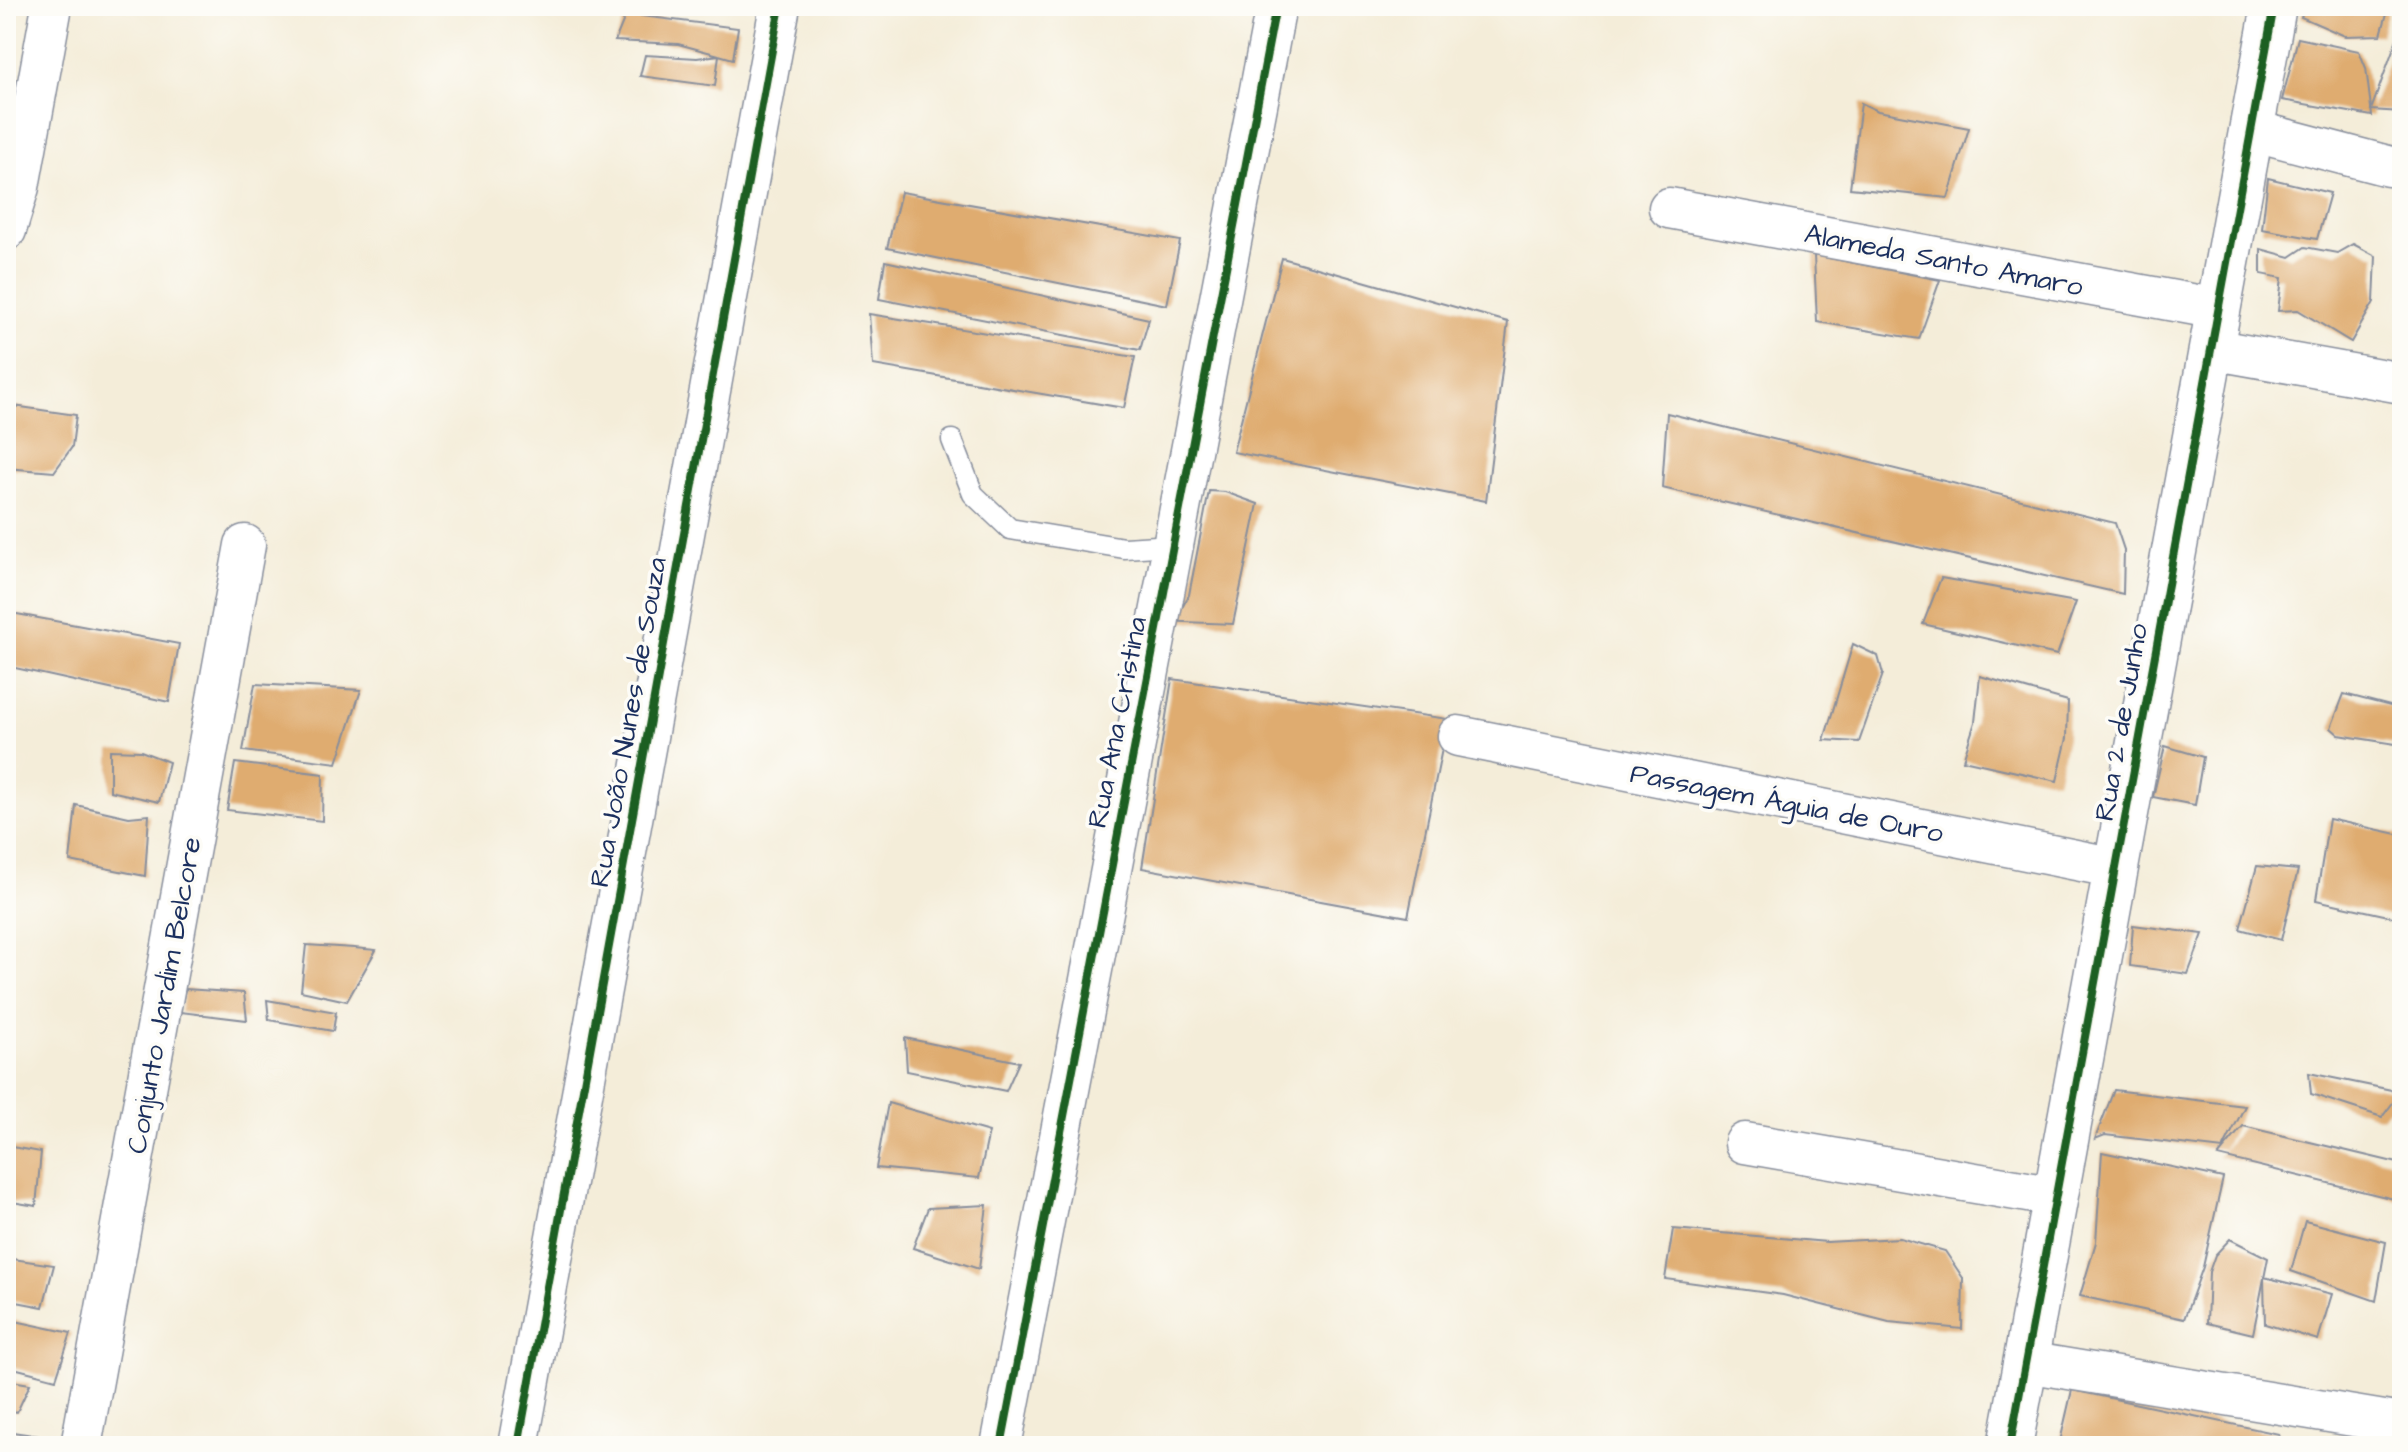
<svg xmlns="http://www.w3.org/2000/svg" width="2408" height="1452" viewBox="0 0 2408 1452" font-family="'Architects Daughter',sans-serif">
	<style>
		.building { fill: #dfac70 }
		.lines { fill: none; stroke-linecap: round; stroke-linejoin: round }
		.service-casing { stroke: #888e9c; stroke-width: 23 }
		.minor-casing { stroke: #888e9c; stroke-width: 43 }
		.tertiary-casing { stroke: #888e9c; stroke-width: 47 }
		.service { stroke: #fff; stroke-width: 20 }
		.minor { stroke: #fff; stroke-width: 40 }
		.tertiary { stroke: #fff; stroke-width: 44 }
		.cycleway-casing { stroke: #fdfcf7; stroke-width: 13 }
		.cycleway { stroke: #1b5e20; stroke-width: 8 }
		.labels { text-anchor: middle; stroke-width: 7; stroke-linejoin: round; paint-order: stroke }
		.street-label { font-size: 28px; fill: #1b2f5e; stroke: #fdfcf7 }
	</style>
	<rect width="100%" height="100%" fill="#fdfcf7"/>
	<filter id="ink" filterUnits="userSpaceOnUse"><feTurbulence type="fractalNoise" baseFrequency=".0125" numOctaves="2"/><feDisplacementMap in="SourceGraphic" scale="16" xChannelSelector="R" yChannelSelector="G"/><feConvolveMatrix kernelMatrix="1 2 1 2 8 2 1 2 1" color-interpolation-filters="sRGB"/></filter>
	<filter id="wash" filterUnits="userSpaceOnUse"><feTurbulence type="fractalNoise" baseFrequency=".006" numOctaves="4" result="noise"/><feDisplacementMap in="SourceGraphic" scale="32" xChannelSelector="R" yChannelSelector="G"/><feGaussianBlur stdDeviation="1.8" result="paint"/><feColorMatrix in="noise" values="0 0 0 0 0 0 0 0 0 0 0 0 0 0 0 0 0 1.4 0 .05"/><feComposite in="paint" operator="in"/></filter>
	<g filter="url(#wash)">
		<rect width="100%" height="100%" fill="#f4edd9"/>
		<g id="blocks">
			<!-- building -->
			<g class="building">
				<path d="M2305,6H2389L2381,35L2345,36L2301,17Z"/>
				<path d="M626,14L738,28L733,59L719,55L715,86L640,76L645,55L697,58L719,55L678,44L615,41Z"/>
				<path d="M2402,25V112L2371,110Z"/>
				<path d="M2298,38L2359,51L2366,68L2372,116L2282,100Z"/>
				<path d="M1861,103L1878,111L1969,128L1948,198L1850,188Z"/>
				<path d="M2268,178L2330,193L2317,239L2262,229Z"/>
				<path d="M901,192L1180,241L1167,305L887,248Z"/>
				<path d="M2353,244L2376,256L2374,302L2351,342L2298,310L2278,311L2282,278L2261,274V249L2290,257L2305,247L2337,253Z"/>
				<path d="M1814,255L1940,280L1919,339L1817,322Z"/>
				<path d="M1282,258L1508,322L1486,501L1233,452Z"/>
				<path d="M885,261L1149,319L1140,350L879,299Z"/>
				<path d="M869,314L1135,357L1124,408L873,365Z"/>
				<path d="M7,405L76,415L72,447L54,472L6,468Z"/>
				<path d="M1667,413L2115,523L2124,550L2123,594L1662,488Z"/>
				<path d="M1209,491L1225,492L1258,504L1233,624L1158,621L1183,606L1189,595Z"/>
				<path d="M1941,578L2076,602L2057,655L1923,624Z"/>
				<path d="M6,612L179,644L169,702L6,666Z"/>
				<path d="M1853,644L1878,656L1883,674L1859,742L1824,740Z"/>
				<path d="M1980,676L2068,701L2067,738L2057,781L1963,760L1975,722Z"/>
				<path d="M1172,679L1448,719L1408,917L1142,868Z"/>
				<path d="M255,684L361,690L337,763L243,751Z"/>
				<path d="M2344,694L2402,709V745L2339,735L2331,728Z"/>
				<path d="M2165,746L2203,757L2195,805L2153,797Z"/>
				<path d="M110,750L141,751L169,762L159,802L110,791Z"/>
				<path d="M235,763L323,774L322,821L227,810Z"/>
				<path d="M76,805L129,817L149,815L145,876L70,861Z"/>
				<path d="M2329,819L2402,835V919L2316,900Z"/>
				<path d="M2257,866L2298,870L2281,940L2240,929Z"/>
				<path d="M2133,925L2203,934L2188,974L2130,966Z"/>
				<path d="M306,945L354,948L376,950L347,1001L301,991Z"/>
				<path d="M185,989L244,993L247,1020L180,1012Z"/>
				<path d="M267,1000L336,1012L333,1031L269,1020Z"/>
				<path d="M905,1038L1019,1062L1006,1091L907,1071Z"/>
				<path d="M2309,1073L2401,1092L2382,1117L2311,1094Z"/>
				<path d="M2114,1090L2245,1106L2223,1149L2105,1135L2095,1139Z"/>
				<path d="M888,1103L989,1132L979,1178L876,1168Z"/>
				<path d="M2243,1126L2402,1164V1201L2218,1156Z"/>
				<path d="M6,1146L41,1152L36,1206L6,1201Z"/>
				<path d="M2102,1152L2223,1178L2203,1267L2184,1319L2080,1296L2096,1242Z"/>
				<path d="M987,1205L979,1269L913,1248L928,1208Z"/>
				<path d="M2305,1221L2386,1242L2376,1301L2291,1271Z"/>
				<path d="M1673,1229L1827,1242L1900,1238L1945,1251L1963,1278L1962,1329L1889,1322L1783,1295L1665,1279Z"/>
				<path d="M2230,1239L2268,1258L2253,1334L2207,1323L2209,1272L2215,1255Z"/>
				<path d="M6,1258L54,1265L43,1307L6,1300Z"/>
				<path d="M2264,1277L2332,1294L2318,1340L2265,1324Z"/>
				<path d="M6,1319L71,1333L56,1379L6,1366Z"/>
				<path d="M6,1380L30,1384L17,1412L6,1410Z"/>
				<path d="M2072,1390L2279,1434L2281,1443L2286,1446H2059Z"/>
				<path d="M6,1431L40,1436L37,1446H6Z"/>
			</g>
		</g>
	</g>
	<g filter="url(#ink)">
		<use href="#blocks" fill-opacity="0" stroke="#888e9c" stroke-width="2"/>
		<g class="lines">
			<!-- service casing -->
			<g class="service-casing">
				<path id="service" d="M952,440L973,494L1010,529L1124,548L1173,545"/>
			</g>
			<!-- minor casing -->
			<g class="minor-casing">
				<g id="minor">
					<path d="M2251,130L2388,166"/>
					<path d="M1669,208L2218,309"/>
					<path d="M6,230L19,187L52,6"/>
					<path d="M2211,349L2402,383"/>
					<path d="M1458,736L2116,868"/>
					<path d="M1745,1143L2056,1197"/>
					<path d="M2026,1362L2402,1424"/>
					<path d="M81,1446L245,545"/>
					<path d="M518,1446L780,6"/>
					<path d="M1001,1446L1276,6"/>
				</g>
			</g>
			<!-- tertiary casing -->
			<g class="tertiary-casing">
				<path id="tertiary" d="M2010,1446L2274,6"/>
			</g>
			<!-- service -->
			<use href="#service" class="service"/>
			<!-- minor -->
			<use href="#minor" class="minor"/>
			<!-- tertiary -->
			<use href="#tertiary" class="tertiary"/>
			<!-- cycleway casing -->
			<g class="cycleway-casing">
				<g id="cycleway">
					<path d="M518,1446L780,6"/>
					<path d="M1001,1446L1276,6"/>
					<path d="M2010,1446L2274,6"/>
				</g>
			</g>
			<!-- cycleway -->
			<use href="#cycleway" class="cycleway"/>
		</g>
	</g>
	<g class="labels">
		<!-- street labels -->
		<g class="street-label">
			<text transform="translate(1944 259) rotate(11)" y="10">Alameda Santo Amaro</text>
			<text transform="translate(627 722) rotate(-80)" y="10">Rua João Nunes de Souza</text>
			<text transform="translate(1116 722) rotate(-79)" y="10">Rua Ana Cristina</text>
			<text transform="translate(2120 722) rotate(-80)" y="10">Rua 2 de Junho</text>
			<text transform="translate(1787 802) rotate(11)" y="10">Passagem Águia de Ouro</text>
			<text transform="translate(163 995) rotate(-80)" y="10">Conjunto Jardim Belcore</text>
		</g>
	</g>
	<!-- margin -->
	<rect width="2408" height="1452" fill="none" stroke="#fdfcf7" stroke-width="32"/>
</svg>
